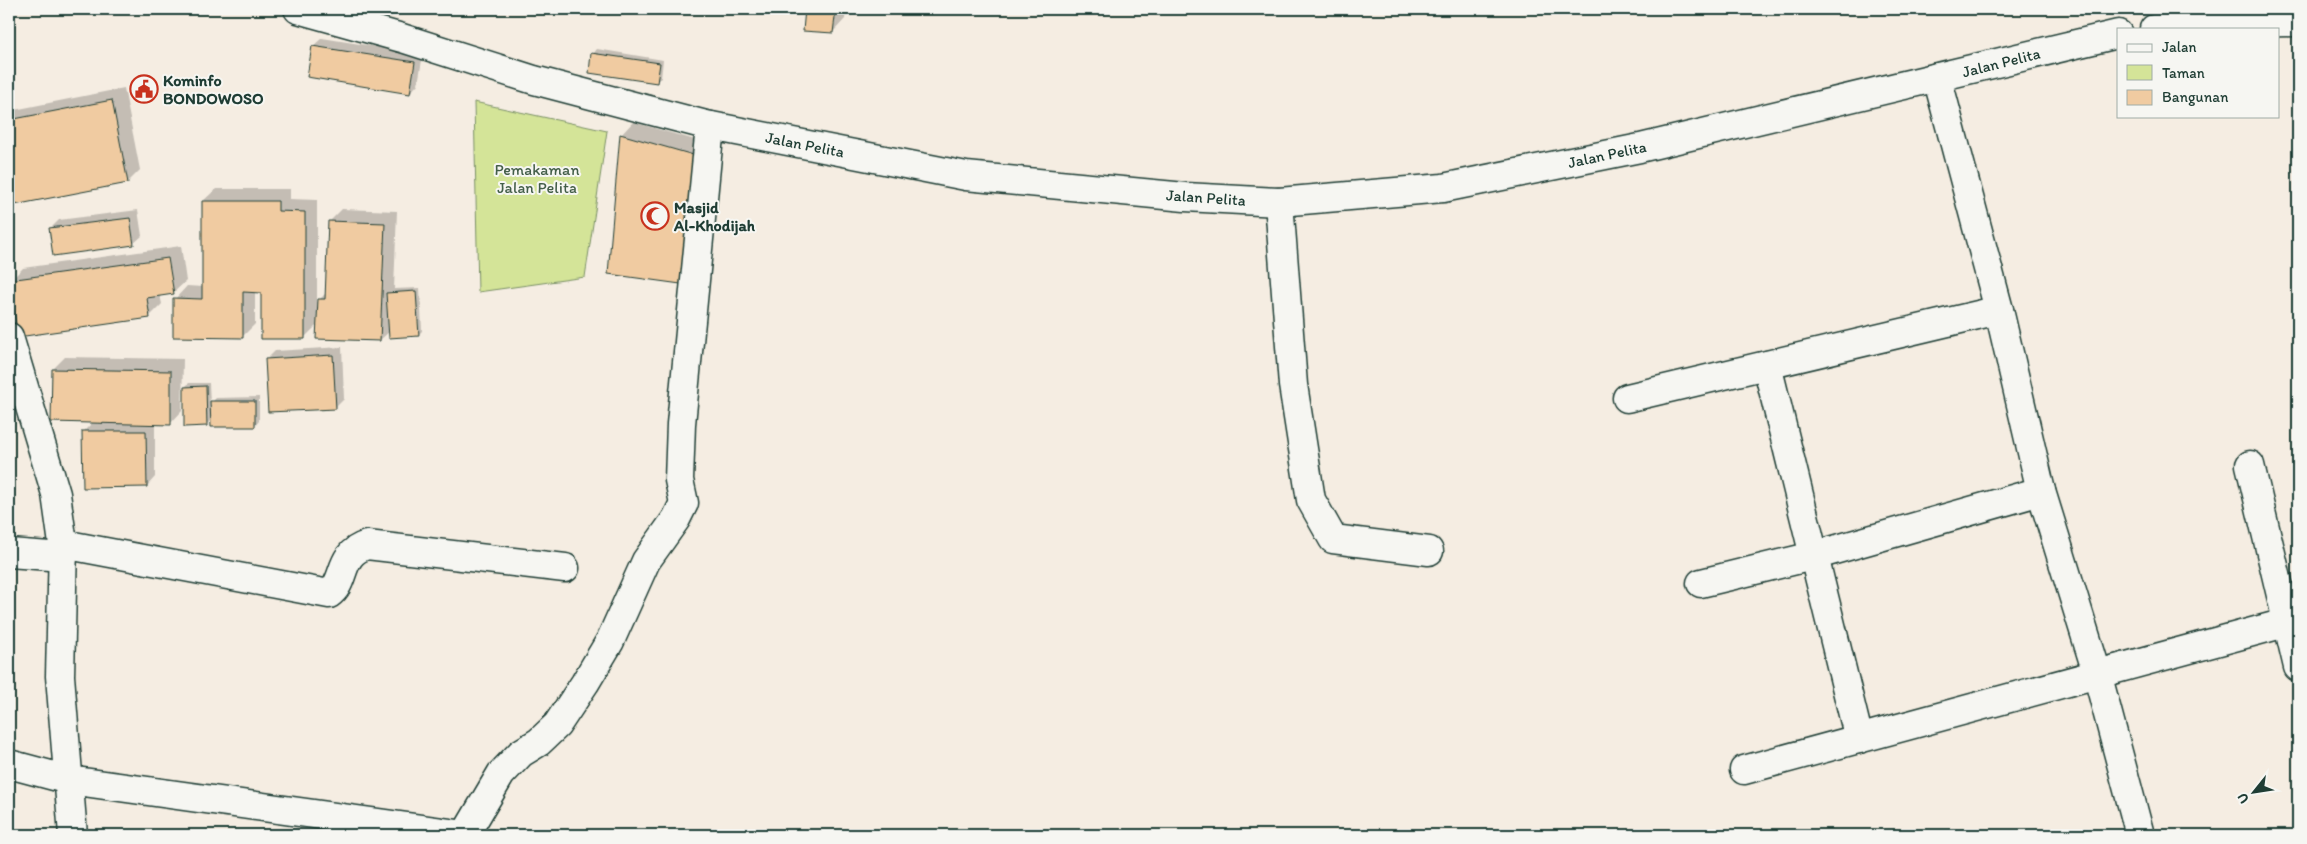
<svg xmlns="http://www.w3.org/2000/svg" width="2307" height="844" viewBox="0 0 2307 844" font-family="Itim,sans-serif">
	<style>
		.green { fill: #d4e498; stroke: #7a9066 }
		.shadow { fill: #0003 }
		.building { fill: #f0cba1; stroke: #1f3d34 }
		.lines { fill: none; stroke-linecap: round; stroke-linejoin: round }
		.minor-casing { stroke: #1f3d34; stroke-width: 31 }
		.major-casing { stroke: #1f3d34; stroke-width: 31 }
		.minor { stroke: #f6f6f2; stroke-width: 28 }
		.major { stroke: #f6f6f2; stroke-width: 28 }
		.labels { text-anchor: middle; stroke-width: 4; stroke-linejoin: round; paint-order: stroke }
		.street-label { font-size: 16px; fill: #1f3d34; stroke: #f6f6f2 }
		.poi-label { font-size: 16px; font-weight: bold; fill: #1f3d34; stroke: #f6f6f2; text-anchor: start }
		.park-label { font-size: 16px; fill: #435e48; stroke: #f6f6f2 }
	</style>
	<rect width="100%" height="100%" fill="#f5ede2"/>
	<filter id="ink" filterUnits="userSpaceOnUse"><feTurbulence type="fractalNoise" baseFrequency=".02" numOctaves="2"/><feDisplacementMap in="SourceGraphic" scale="10" xChannelSelector="R" yChannelSelector="G"/><feConvolveMatrix kernelMatrix="1 2 1 2 8 2 1 2 1" color-interpolation-filters="sRGB"/></filter>
	<g filter="url(#ink)">
		<!-- green -->
		<path class="green" d="M474,102L607,131L585,277L478,292Z"/>
		<!-- shadow -->
		<g class="shadow">
			<path d="M806,9H846L845,19L833,32L804,29Z"/>
			<path d="M322,38L423,54L418,84L410,93L313,46Z"/>
			<path d="M597,49L663,60L661,78L656,82L593,54Z"/>
			<path d="M124,88L140,170L128,182L9,205V111Z"/>
			<path d="M633,122L716,146L700,271L621,135Z"/>
			<path d="M216,189H290V199L317,200V302L327,292L330,221L342,209L397,211L394,289L420,288L422,331L418,335L390,331L380,340L318,324L304,338L263,292L255,291V324L242,337L175,299L187,286L203,287V201Z"/>
			<path d="M138,210L142,236L133,244L51,228L59,220Z"/>
			<path d="M181,246L186,281L173,293L160,295L162,304L149,317L11,280L23,268Z"/>
			<path d="M342,347L344,399L336,407L266,360L275,351Z"/>
			<path d="M65,357L183,359L182,411L170,424L155,423V477L147,486L83,432L93,422L53,369Z"/>
			<path d="M189,383H209L210,404L216,398L259,397V421L255,426L212,419L206,425L185,387Z"/>
		</g>
		<!-- building -->
		<g class="building">
			<path d="M805,9H836L833,33L803,31Z"/>
			<path d="M312,46L415,62L410,94L307,77Z"/>
			<path d="M591,53L660,63L657,83L589,73Z"/>
			<path d="M112,100L128,183L9,206V120Z"/>
			<path d="M620,134L704,158L688,285L608,274Z"/>
			<path d="M202,201H278V211L305,212V339H261V293L243,292V338L173,337V298L202,299Z"/>
			<path d="M130,218L134,245L53,256L49,228Z"/>
			<path d="M328,221L385,223L380,341L316,339L318,299H325Z"/>
			<path d="M168,258L174,294L147,298L150,318L18,337L9,280Z"/>
			<path d="M416,291L419,336L389,338L386,293Z"/>
			<path d="M333,355L336,409L268,412L265,359Z"/>
			<path d="M52,369L171,371V425L51,422Z"/>
			<path d="M206,386L207,426L184,427V387Z"/>
			<path d="M210,401H255V427H211Z"/>
			<path d="M82,431H146L147,487L83,488Z"/>
		</g>
		<g class="lines">
			<!-- minor casing -->
			<g class="minor-casing">
				<g id="minor">
					<path d="M1937,77L1999,310L2041,491L2097,673L2140,835"/>
					<path d="M1279,202L1293,385L1311,500L1333,539L1429,551"/>
					<path d="M1767,365L1859,739"/>
					<path d="M1627,398L1999,310"/>
					<path d="M2250,465L2298,667"/>
					<path d="M63,544L329,594C347,582 337,554 367,545L565,568"/>
					<path d="M9,553L63,557"/>
					<path d="M1701,583L1813,556L2041,491"/>
					<path d="M9,764L69,780L465,835"/>
					<path d="M1744,770L2289,622"/>
					<path d="M465,835L501,774L521,753L539,742L557,725L585,683L610,641L646,561L676,519L684,503L679,480L681,424L710,126"/>
				</g>
			</g>
			<!-- major casing -->
			<g class="major-casing">
				<g id="major">
					<path d="M298,9L402,38L534,80L706,125L966,176L1185,197L1279,202L1443,188L1640,148L2118,34"/>
					<path d="M2154,29L2219,23L2298,22"/>
					<path d="M9,337L56,494L63,544L60,676L73,835"/>
				</g>
			</g>
			<!-- minor -->
			<use href="#minor" class="minor"/>
			<!-- major -->
			<use href="#major" class="major"/>
		</g>
	</g>
	<!-- icons -->
	<defs>
		<g id="civic-ring" transform="scale(1.4375)"><circle r="9.5" fill="#f6f6f2" stroke="#c8321e" stroke-width="1.5"/><path d="M-.6-6.5H3V-4.5H.6V-3L4-1V1h2V6H-6V1h2V-1L-.6-3ZM-1.2 2.5V6h2.4V2.5Z" fill="#c8321e"/></g>
		<g id="mosque-ring" transform="scale(1.4375)"><circle r="9.5" fill="#f6f6f2" stroke="#c8321e" stroke-width="1.5"/><path d="M3.5-4.9A6 6 0 1 0 3.5 4.9A5 5 0 1 1 3.5-4.9Z" fill="#c8321e"/></g>
	</defs>
	<g fill-rule="evenodd">
		<use href="#civic-ring" x="144" y="89"/>
		<use href="#mosque-ring" x="655" y="216"/>
	</g>
	<g class="labels">
		<!-- street labels -->
		<g class="street-label">
			<text transform="translate(2001 62) rotate(-14)" y="6">Jalan Pelita</text>
			<text transform="translate(805 144) rotate(11)" y="6">Jalan Pelita</text>
			<text transform="translate(1607 154) rotate(-12)" y="6">Jalan Pelita</text>
			<text transform="translate(1206 197) rotate(4)" y="6">Jalan Pelita</text>
		</g>
		<!-- poi labels -->
		<g class="poi-label">
			<text x="163" y="86">Kominfo<tspan x="163" dy="18">BONDOWOSO</tspan></text>
			<text x="674" y="213">Masjid<tspan x="674" dy="18">Al-Khodijah</tspan></text>
		</g>
		<!-- park labels -->
		<g class="park-label">
			<text x="537" y="175">Pemakaman<tspan x="537" dy="18">Jalan Pelita</tspan></text>
		</g>
	</g>
	<!-- margin -->
	<rect width="2307" height="844" fill="none" stroke="#f6f6f2" stroke-width="30"/>
	<rect x="15" y="15" width="2277" height="814" fill="none" stroke="#1f3d34" stroke-width="2" filter="url(#ink)"/>
	<!-- legend -->
	<rect x="2117" y="28" width="162" height="90" fill="#f6f6f2" stroke="#a0aca6"/>
	<rect x="2127" y="44" width="25" height="8" fill="#f6f6f2" stroke="#a0aca6"/>
	<text x="2162" y="52" font-size="15" fill="#1f3d34">Jalan</text>
	<rect x="2127" y="65" width="25" height="15" fill="#d4e498" stroke="#a0aca6"/>
	<text x="2162" y="78" font-size="15" fill="#1f3d34">Taman</text>
	<rect x="2127" y="90" width="25" height="15" fill="#f0cba1" stroke="#a0aca6"/>
	<text x="2162" y="102" font-size="15" fill="#1f3d34">Bangunan</text>
	<!-- north arrow -->
	<g transform="translate(2254 792) rotate(240)" stroke="#f6f6f2" stroke-width="4" paint-order="stroke">
	<path d="M0-4L9 19L0 12L-9 19Z" fill="#1f3d34"/>
	<text y="-8" font-size="14" font-weight="bold" text-anchor="middle" fill="#1f3d34">U</text>
	</g>
</svg>
